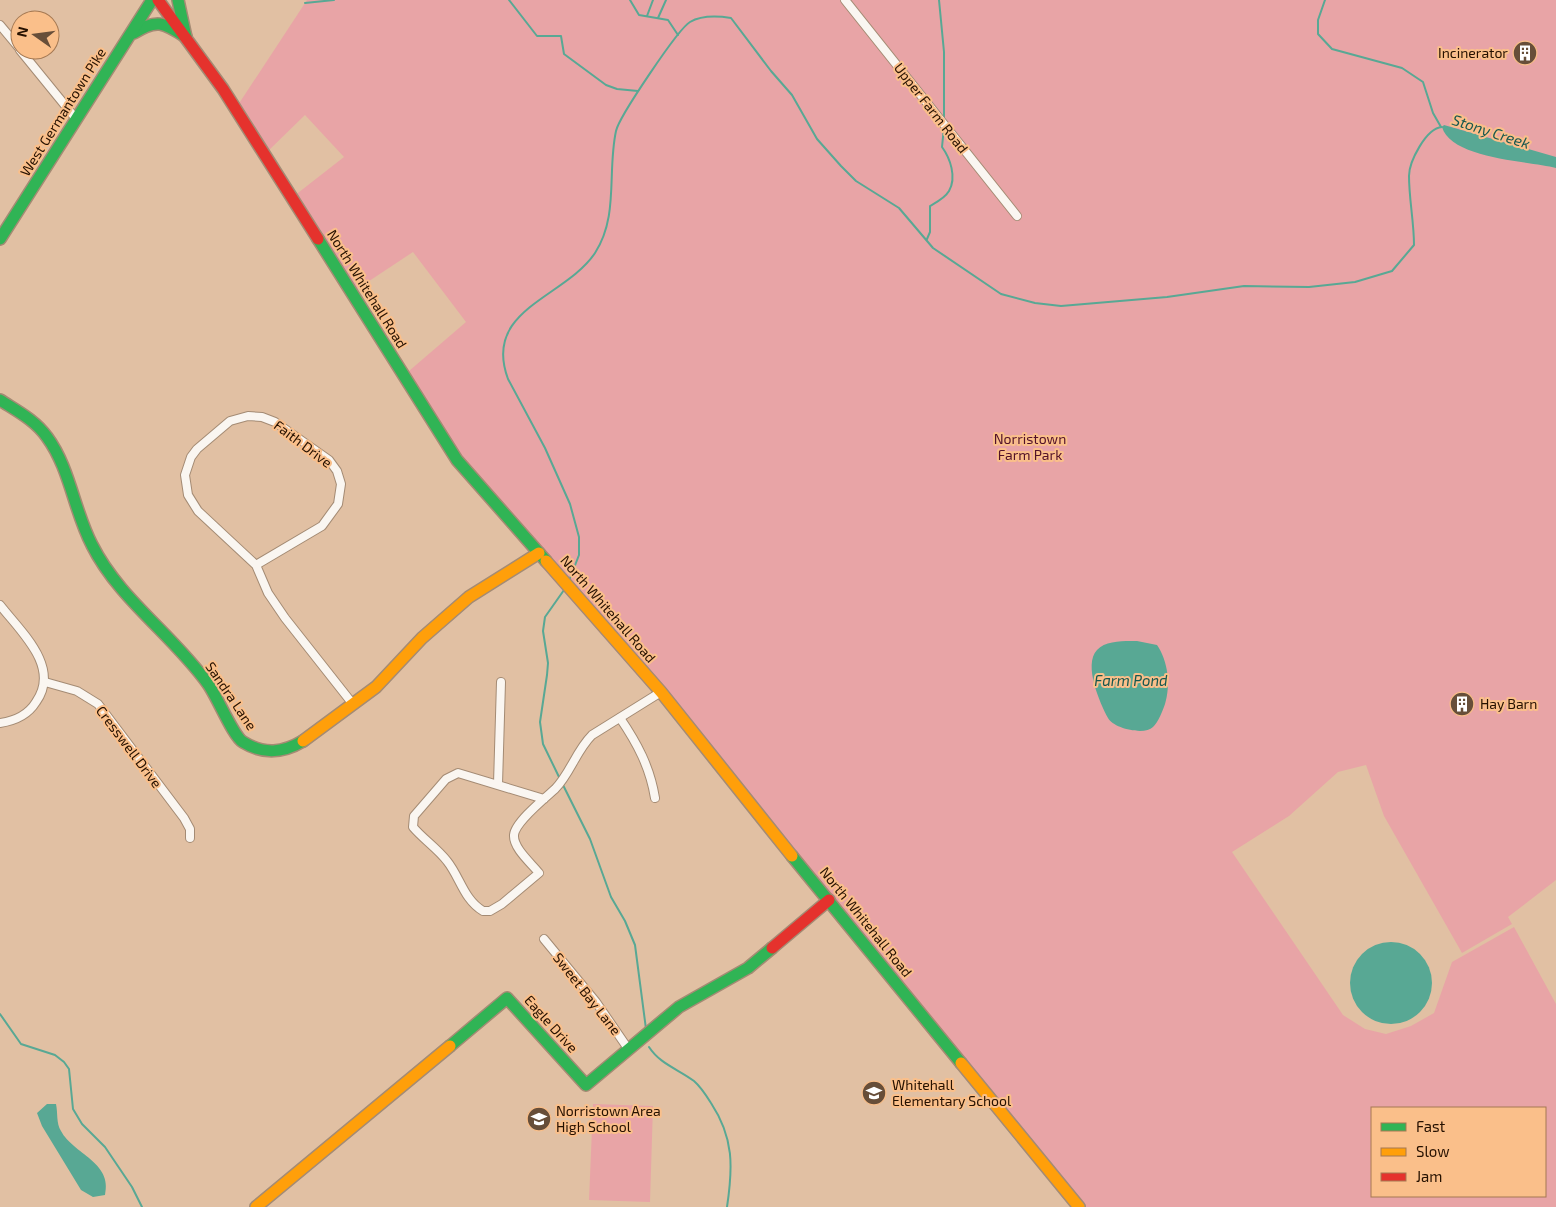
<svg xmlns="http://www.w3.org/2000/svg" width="1556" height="1207" viewBox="0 0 1556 1207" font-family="'Exo 2',sans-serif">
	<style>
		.green { fill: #e8a4a6; fill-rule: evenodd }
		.water { fill: #58a894 }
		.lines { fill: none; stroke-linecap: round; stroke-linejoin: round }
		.stream { stroke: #58a894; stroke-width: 2 }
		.street-casing { stroke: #a48b74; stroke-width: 10 }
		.fast-casing { stroke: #a48b74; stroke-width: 14 }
		.slow-casing { stroke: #a48b74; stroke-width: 14 }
		.jam-casing { stroke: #a48b74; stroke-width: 14 }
		.street { stroke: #faf6f1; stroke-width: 8 }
		.fast { stroke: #30b455; stroke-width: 11 }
		.slow { stroke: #ff9f0a; stroke-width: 11 }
		.jam { stroke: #e5322d; stroke-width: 11 }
		.labels { text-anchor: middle; stroke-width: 4; stroke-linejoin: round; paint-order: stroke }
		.poi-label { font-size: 14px; fill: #261100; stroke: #fabf8a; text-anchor: start }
		.street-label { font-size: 14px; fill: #261100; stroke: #fabf8a }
		.park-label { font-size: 14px; fill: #511029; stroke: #fabf8a }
		.water-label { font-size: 15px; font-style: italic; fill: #16574f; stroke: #fabf8a }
	</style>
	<rect width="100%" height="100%" fill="#e1c0a3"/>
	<!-- green -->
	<g class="green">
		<path d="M307,0H1556V880L1508,917L1512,924L1462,953L1384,816L1366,765L1338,772L1289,816L1232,852L1343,1015L1365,1029L1386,1034L1411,1026L1434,1013L1452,962L1514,927L1556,1004V1207H1072L930,1036L846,926L752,810L667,709L512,533L463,474L402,377L466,322L413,252L348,295L294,196L344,157L305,115L265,154L238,105ZM1372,1108H1545V1196H1372Z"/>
		<path d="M593,1104L653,1106L650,1202L589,1200Z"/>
	</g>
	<!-- water -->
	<g class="water">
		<path d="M1444,125L1556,157V168C1529,161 1451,159 1442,127Z"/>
		<path d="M1137,641L1157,645C1168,661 1171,685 1165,704C1163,710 1158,723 1153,727C1144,736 1113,728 1108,718C1100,703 1083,665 1097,650C1106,640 1125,641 1137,641Z"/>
		<circle cx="1391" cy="983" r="41"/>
		<path d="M47,1104H56C58,1113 56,1123 61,1131C73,1154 113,1162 105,1195L93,1197L81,1190L42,1126L37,1113Z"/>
	</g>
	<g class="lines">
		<!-- stream -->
		<g class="stream">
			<path d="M509,0L537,36H561L564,54L606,85L617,89L638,91"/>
			<path d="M630,0L639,15L668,20L678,35"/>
			<path d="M939,0L944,52V120"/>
			<path d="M1325,0L1318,20V34L1332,49L1402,68L1423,82L1433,113L1441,127"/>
			<path d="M305,3L334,0"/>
			<path d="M647,16L653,0"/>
			<path d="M658,18L666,0"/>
			<path d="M927,239L930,232V206C937,202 945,198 949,191C957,177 950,158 942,147L944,127"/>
			<path d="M569,581L579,555V537L570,504L545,448L508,379C482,309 565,298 595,253C619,216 607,172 616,131C619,117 678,29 690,22C702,15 718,16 731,18L771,71L792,95L817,139L841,166L856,181L899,208L933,248L1001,294L1035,303L1061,306L1167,297L1244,286L1309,287L1355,282L1392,271L1414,245C1414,222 1409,199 1409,176C1409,162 1426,128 1442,127"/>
			<path d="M560,779L543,744L540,722L547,675L548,663L543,631L545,617L564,590"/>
			<path d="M562,783L590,839L611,897L625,921L635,945L646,1029"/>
			<path d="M0,1014L21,1044L55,1055L64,1062L69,1069L73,1109L82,1124L105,1147L132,1187L142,1207"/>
			<path d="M649,1047C660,1064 678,1069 694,1081C701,1087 706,1095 711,1103C734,1138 733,1167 727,1207"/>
		</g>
		<!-- street casing -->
		<g class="street-casing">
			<g id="street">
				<path d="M845,0L1017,216"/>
				<path d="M0,25L20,49"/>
				<path d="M20,50L77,120"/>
				<path d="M256,565L322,526L338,504L341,484L337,471L329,460L275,422L262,417L248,416L230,421L197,449L191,457L185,475L188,495L198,511L256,565L268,593L285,618L352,703"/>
				<path d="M0,605C21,632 61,667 36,702C28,715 14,721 0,723"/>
				<path d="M45,682L77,691L98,704L184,818L190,829V838"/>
				<path d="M620,718C637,743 650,767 655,798"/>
				<path d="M498,784L501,682"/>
				<path d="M544,799L458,773L446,779L414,816L413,827C423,839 437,848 447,861C460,877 464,900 483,911H490L502,904L539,873C531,863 513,848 514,835C515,822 545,798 555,789C570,774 576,751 592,735L661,692"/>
				<path d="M544,939L596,1002L629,1050"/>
			</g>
		</g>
		<!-- fast casing -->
		<g class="fast-casing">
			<g id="fast">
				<path d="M178,0L186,37"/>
				<path d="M134,33C157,18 164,23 186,37"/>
				<path d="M0,239L152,0"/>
				<path d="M318,239L457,460L546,561"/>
				<path d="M0,400C17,411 35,420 47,437C70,468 74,511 92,545C119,599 173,635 208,684C217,696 233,736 243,742C264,755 283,753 303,741"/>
				<path d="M792,856L961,1063"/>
				<path d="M450,1046L507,998L586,1085L679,1007L748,968L772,948"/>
			</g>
		</g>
		<!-- slow casing -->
		<g class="slow-casing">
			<g id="slow">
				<path d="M546,561L661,692L792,856"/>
				<path d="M303,741L376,687L422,638L469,597L539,553"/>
				<path d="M961,1063L1079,1207"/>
				<path d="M256,1207L450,1046"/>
			</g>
		</g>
		<!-- jam casing -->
		<g class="jam-casing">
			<g id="jam">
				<path d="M158,0L223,89L318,239"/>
				<path d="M772,948L829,900"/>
			</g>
		</g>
		<!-- street -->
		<use href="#street" class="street"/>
		<!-- fast -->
		<use href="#fast" class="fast"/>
		<!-- slow -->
		<use href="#slow" class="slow"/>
		<!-- jam -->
		<use href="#jam" class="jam"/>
	</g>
	<!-- icons -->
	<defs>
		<g id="building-disc" transform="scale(1.25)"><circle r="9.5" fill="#674e39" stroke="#fabf8a"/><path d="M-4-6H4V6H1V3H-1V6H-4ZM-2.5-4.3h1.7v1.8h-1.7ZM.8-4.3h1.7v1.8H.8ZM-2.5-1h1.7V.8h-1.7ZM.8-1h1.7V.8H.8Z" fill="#fff"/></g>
		<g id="school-disc" transform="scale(1.25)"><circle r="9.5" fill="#674e39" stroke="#fabf8a"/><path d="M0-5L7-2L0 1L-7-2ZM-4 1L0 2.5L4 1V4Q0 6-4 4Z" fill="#fff"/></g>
	</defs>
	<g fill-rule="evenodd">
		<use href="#building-disc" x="1525" y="53"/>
		<use href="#building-disc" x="1462" y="704"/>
		<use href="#school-disc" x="874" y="1093"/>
		<use href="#school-disc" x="539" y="1119"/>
	</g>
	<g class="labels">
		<!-- poi labels -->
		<g class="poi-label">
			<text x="1508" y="58" text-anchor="end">Incinerator</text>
			<text x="1480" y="709">Hay Barn</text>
			<text x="892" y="1090">Whitehall<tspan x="892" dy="16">Elementary School</tspan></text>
			<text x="556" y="1116">Norristown Area<tspan x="556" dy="16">High School</tspan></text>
		</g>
		<!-- street labels -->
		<g class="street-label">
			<text transform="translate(931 108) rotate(52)" y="5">Upper Farm Road</text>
			<text transform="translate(63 112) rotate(-58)" y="5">West Germantown Pike</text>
			<text transform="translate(367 289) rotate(58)" y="5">North Whitehall Road</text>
			<text transform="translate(303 444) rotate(37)" y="5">Faith Drive</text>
			<text transform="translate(608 609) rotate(49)" y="5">North Whitehall Road</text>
			<text transform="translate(231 696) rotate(56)" y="5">Sandra Lane</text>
			<text transform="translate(129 747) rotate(53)" y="5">Cresswell Drive</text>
			<text transform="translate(866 922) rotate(51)" y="5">North Whitehall Road</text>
			<text transform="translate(587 994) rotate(52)" y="5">Sweet Bay Lane</text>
			<text transform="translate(551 1024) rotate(48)" y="5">Eagle Drive</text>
		</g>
		<!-- park labels -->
		<g class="park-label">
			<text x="1030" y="444">Norristown<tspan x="1030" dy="16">Farm Park</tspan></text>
		</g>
		<!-- water labels -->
		<g class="water-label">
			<text transform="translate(1491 132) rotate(18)" y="5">Stony Creek</text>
			<text x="1131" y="686">Farm Pond</text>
		</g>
	</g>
	<!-- legend -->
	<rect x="1371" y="1107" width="175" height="90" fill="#fabf8a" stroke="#a57953"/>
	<rect x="1381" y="1123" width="25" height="8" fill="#30b455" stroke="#a57953"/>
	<text x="1416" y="1132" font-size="15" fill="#261100">Fast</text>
	<rect x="1381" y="1148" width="25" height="8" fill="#ff9f0a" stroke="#a57953"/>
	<text x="1416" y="1157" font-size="15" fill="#261100">Slow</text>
	<rect x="1381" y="1173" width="25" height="8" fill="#e5322d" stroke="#a57953"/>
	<text x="1416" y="1182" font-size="15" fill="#261100">Jam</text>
	<!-- north arrow -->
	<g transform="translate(35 35) rotate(284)"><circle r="24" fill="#fabf8a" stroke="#a57953"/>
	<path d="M0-4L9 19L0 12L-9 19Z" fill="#674e39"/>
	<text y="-8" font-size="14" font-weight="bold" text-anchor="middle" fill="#261100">N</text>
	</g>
</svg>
